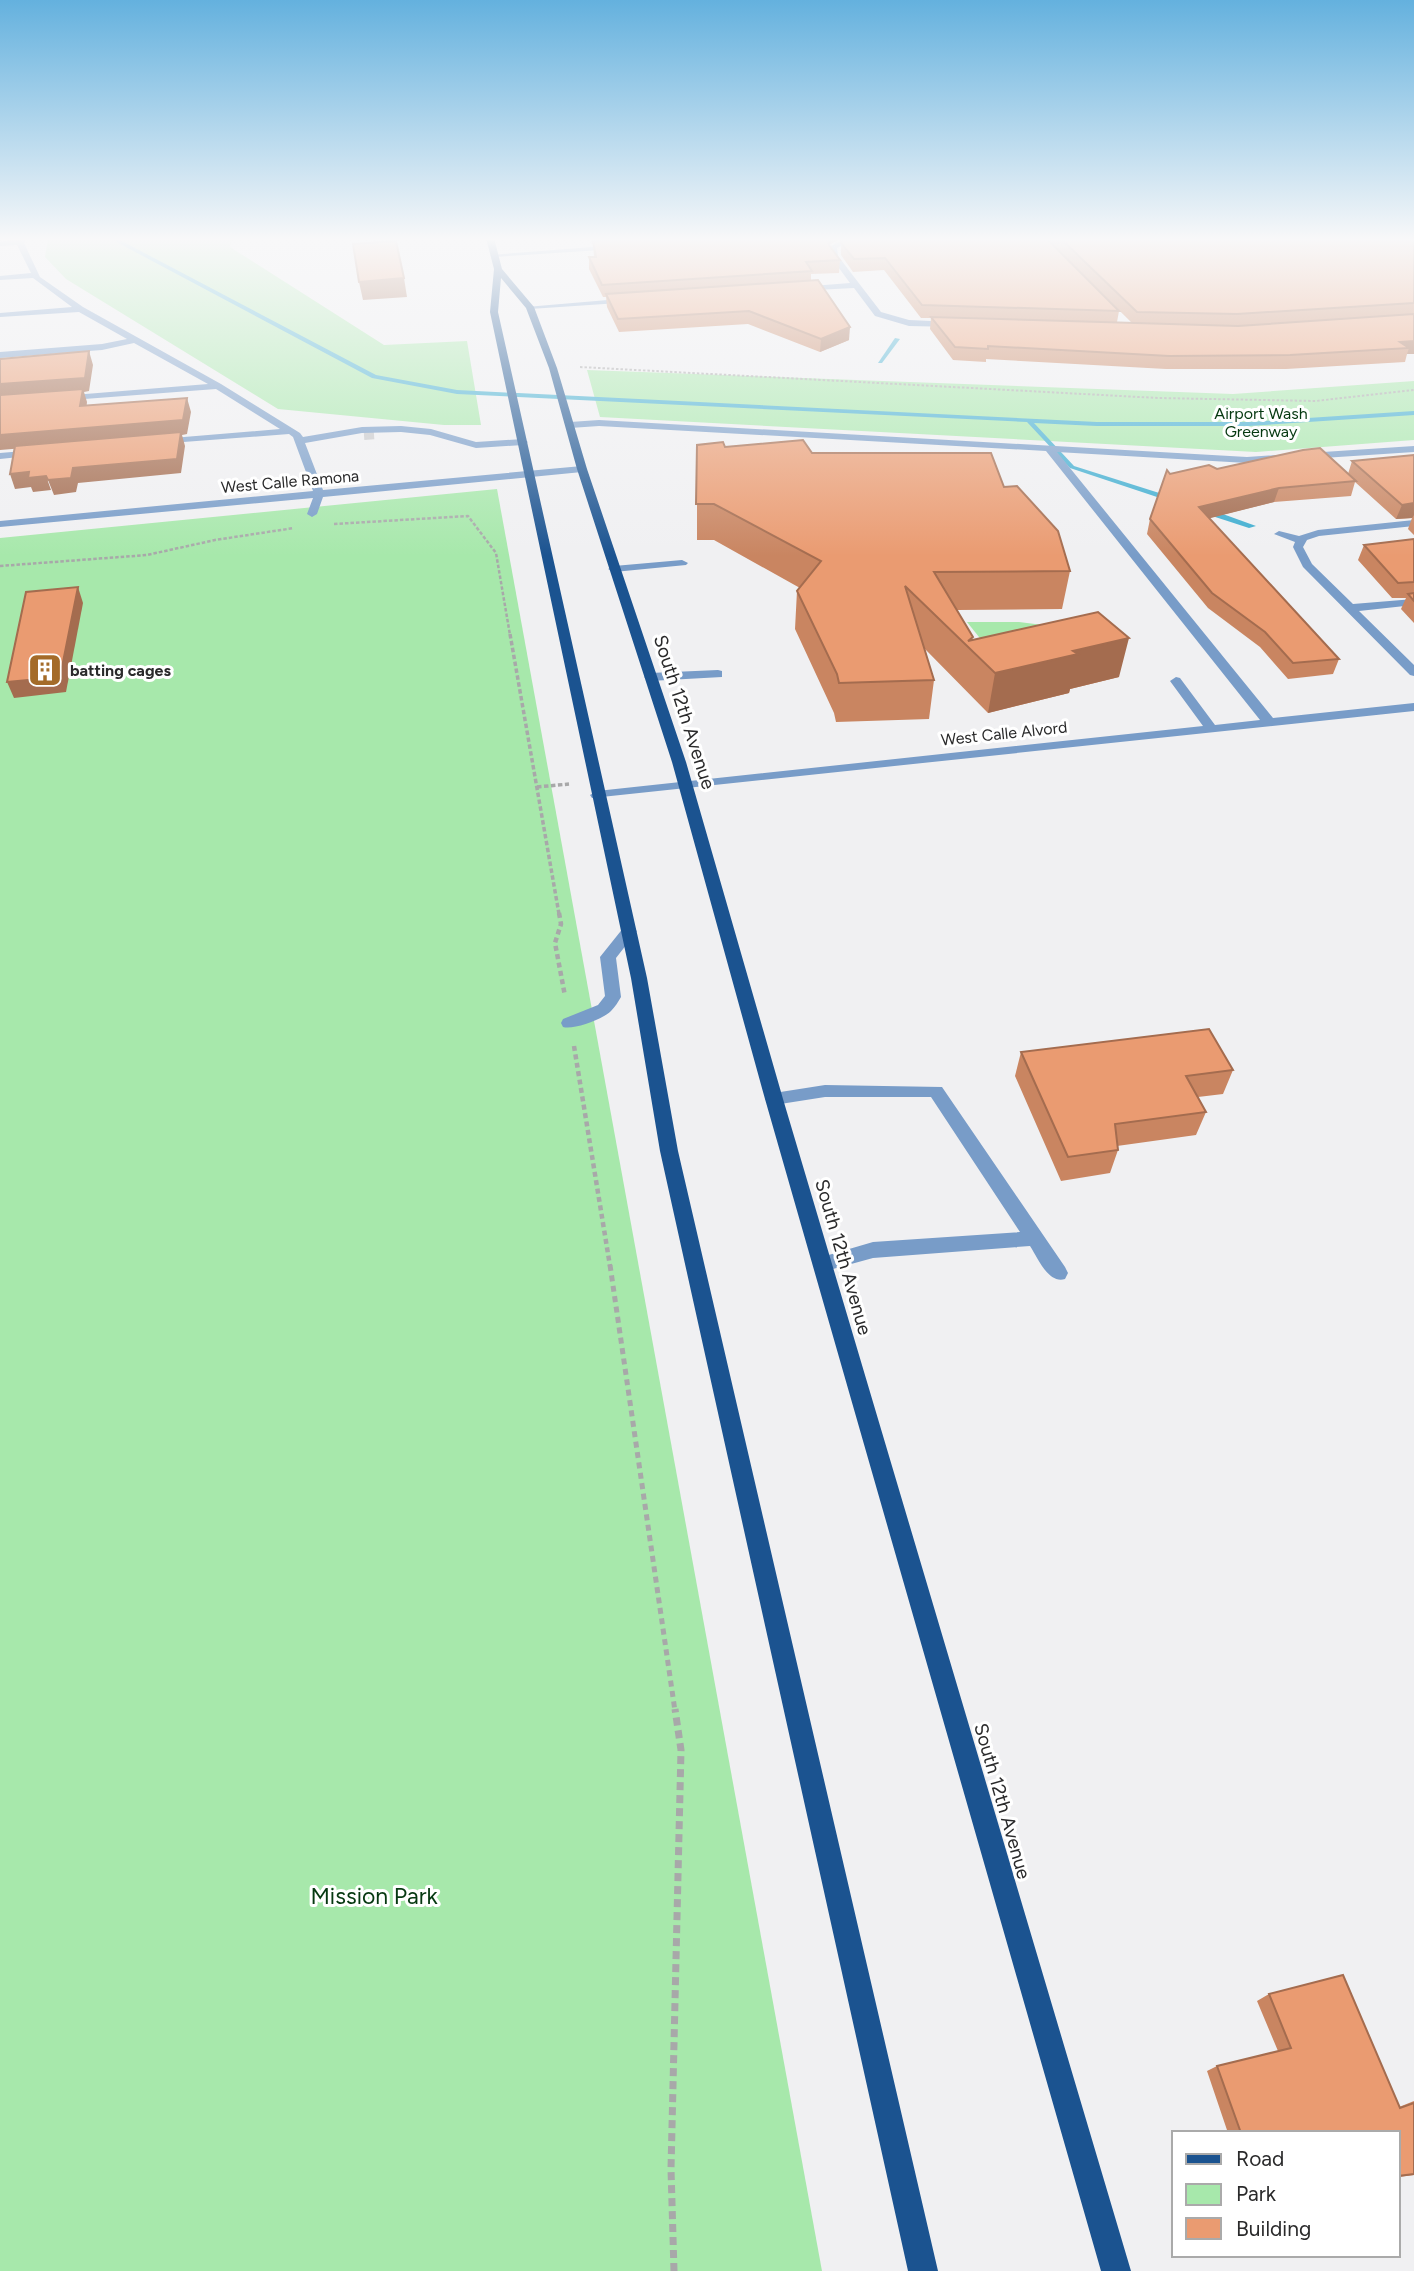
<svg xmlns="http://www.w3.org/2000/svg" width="1414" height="2271" viewBox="0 0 1414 2271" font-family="Figtree,sans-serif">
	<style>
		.green { fill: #a7e8ab }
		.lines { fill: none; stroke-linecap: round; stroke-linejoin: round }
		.stream { fill: #3eadd0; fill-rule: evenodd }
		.minor-tunnel { stroke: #c8c8ca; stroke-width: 10; stroke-dasharray: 10 5; stroke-linecap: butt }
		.path-far5 { stroke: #a8a8a9; stroke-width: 2; stroke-dasharray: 2.5 2; stroke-linecap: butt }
		.path-far4 { stroke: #a8a8a9; stroke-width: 2.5; stroke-dasharray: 3.5 2; stroke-linecap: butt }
		.path-far3 { stroke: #a8a8a9; stroke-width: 3.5; stroke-dasharray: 4.5 2.5; stroke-linecap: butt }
		.path-far2 { stroke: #a8a8a9; stroke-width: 4.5; stroke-dasharray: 5 3.5; stroke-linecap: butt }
		.path-far1 { stroke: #a8a8a9; stroke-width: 5; stroke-dasharray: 6 4.5; stroke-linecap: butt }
		.path { stroke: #a8a8a9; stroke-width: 7; stroke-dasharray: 8 5; stroke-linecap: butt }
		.minor { fill: #789cc8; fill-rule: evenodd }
		.major { fill: #1b5390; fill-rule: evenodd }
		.wall { fill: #c98561; fill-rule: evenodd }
		.shaded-wall { fill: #a46c4f }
		.building { fill: #ea9b71; stroke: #a46c4f; stroke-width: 2 }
		.labels { text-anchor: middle; stroke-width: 6; stroke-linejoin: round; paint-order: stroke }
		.far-park-label { font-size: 16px; fill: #063911; stroke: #fff }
		.far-street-label { font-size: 16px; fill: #2a2a2b; stroke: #fff }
		.far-poi-label { font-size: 16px; font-weight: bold; fill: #2a2a2b; stroke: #fff; text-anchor: start }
		.street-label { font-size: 19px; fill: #2a2a2b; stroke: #fff }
		.near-park-label { font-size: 23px; fill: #063911; stroke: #fff }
	</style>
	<rect width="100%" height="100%" fill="#f0f0f2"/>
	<!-- green -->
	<g class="green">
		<path d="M48,238H232L230,247L384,345L467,341L481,425H444L278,409L66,279L45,257Z"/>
		<path d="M587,370L1233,394L1414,381V440L1256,452L600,417Z"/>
		<path d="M497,489L822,2271H0V538Z"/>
		<path d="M967,622H1019L1067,628L995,657Z"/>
	</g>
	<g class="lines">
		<!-- stream -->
		<g class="stream">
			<path d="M109,238H116L376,375L457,390L1097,422H1249L1414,411V415L1249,426H1097L1034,423L1074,466L1175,498L1176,500L1172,502L1070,468L1027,422L457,394L372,378Z"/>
			<path d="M895,338L900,339L882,363H878Z"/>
			<path d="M1203,509H1209L1256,526L1249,528L1203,513Z"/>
		</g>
		<!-- minor-tunnel -->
		<path class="minor-tunnel" d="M364,435L379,434"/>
		<!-- path-far5 -->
		<path class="path-far5" d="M580,367L1158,398L1316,401L1414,390"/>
		<!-- path-far4 -->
		<g class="path-far4">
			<path d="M334,524L468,516L496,553L510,635"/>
			<path d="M0,566L147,555L215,540L294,528"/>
		</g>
		<!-- path-far3 -->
		<g class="path-far3">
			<path d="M510,634L559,914"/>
			<path d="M537,787L569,784"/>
		</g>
		<!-- path-far2 -->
		<g class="path-far2">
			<path d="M559,913L561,924L555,943L565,996"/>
			<path d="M574,1046L610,1266"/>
		</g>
		<!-- path-far1 -->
		<path class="path-far1" d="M610,1265L675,1711"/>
		<!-- path -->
		<path class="path" d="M674,2271L671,2169L681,1750L675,1709"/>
		<!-- minor -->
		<g class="minor">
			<path d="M20,238H27L24,243L40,277L83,307L221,384L300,433L303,437L362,427L401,426L431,429L476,442L523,439L528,442L523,445L476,448L430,435L401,432L362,433L305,443L323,490L582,466L587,469L582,472L323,497L317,514L312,517L307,514L313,498L0,527V521L313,491L293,437L289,434L157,444V440L160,439L280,429L216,389L58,401L56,399L61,396L208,384L134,343L102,350L0,358V352L102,344L127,339L79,312L0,317V313L72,307L33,278L0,280V276L31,273L17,245L0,246V242Z"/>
			<path d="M847,238H857L837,248L838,256L881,312L909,320L953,322L956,327L909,326L875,316L854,288L796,291L799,287L850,283L830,256L829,247Z"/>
			<path d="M619,245L616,249L494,257L490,255Z"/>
			<path d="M631,298L634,302L530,309L526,307Z"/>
			<path d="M599,420L1247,457L1414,446V452L1247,463L1057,452L1273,718L1414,703V711L592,798L590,795L597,791L1203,726L1170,681L1176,677L1180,678L1215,725L1260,720L1046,451L599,426L570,428L565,425L570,422Z"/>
			<path d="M35,450L38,451V455L0,459V453Z"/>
			<path d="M1414,520V526L1319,536L1307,540L1303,547L1312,564L1353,604L1414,599V605L1359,611L1414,665V676L1410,675L1303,567L1293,547L1295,542L1274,534L1279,531L1299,536L1318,530Z"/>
			<path d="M682,560L688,563L686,565L614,572L608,569L614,566Z"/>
			<path d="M718,670L722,671V677L650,681L644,677L650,673Z"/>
			<path d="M629,926L637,931L616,958L621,997C618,1002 615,1007 611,1011C603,1019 574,1030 563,1027L561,1023L563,1019L598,1005L605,996L600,957L624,927Z"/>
			<path d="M825,1085L942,1087L1065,1267L1068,1273L1065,1279C1048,1284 1038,1258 1030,1246L873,1258L822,1272L815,1269L813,1264L815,1259L873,1242L1020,1232L931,1097H825L774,1105L768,1103L765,1099L768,1095L774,1093Z"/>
		</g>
		<!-- major -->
		<path class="major" d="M486,238H494L502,269L534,307L557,368L587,469L686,762L783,1099L1131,2271H1101L765,1099L672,762L577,469L549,368L526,308L501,278L498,312L647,978L678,1151L938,2271H908L660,1151L631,978L490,312L494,269Z"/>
	</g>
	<!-- wall -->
	<g class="wall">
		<path d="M591,238H841L829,245L840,260L839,273L811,274V281L849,340L820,352L748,324L619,332L607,307L606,297H603L589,269V257H594L593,244H592Z"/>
		<path d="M841,238H1414V354H1407L1405,362L1286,369H1166L986,359V362L953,360L930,329L931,318H921L884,270L853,272L841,255ZM1064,256L1132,323L1117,322L1119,311Z"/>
		<path d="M697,445L812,453L1004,487L1070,571L1062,609L957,610L973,640L1119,677L1070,689L1069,693L988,713L924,648L934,680L929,719L836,722L834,713L795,629L797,591L800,588L714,540H697Z"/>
		<path d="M1414,455V535L1408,529L1412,518L1396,519L1355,482L1351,496L1274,502L1209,518L1339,659L1333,674L1288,679L1260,647L1208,608L1147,534L1150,519L1170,474L1217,469L1348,474L1352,461Z"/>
		<path d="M1414,539V623L1401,609L1406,598H1392L1358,560L1364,545Z"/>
		<path d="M1021,1052L1233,1070L1223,1094L1198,1097L1206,1112L1196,1135L1117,1146L1118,1150L1110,1173L1061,1181L1015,1076Z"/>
		<path d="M1269,1994L1399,2107L1414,2101V2175L1398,2177V2133H1228L1207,2071L1217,2066L1278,2051L1257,2001Z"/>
	</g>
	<!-- shaded-wall -->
	<g class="shaded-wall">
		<path d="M591,238H669L593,241V244H592Z"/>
		<path d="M827,238H841L827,246Z"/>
		<path d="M404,278L407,297L363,300L359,282Z"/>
		<path d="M850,327L849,340L820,352L821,339Z"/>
		<path d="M1414,341V354H1407L1409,348L1400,342Z"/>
		<path d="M89,351L93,365L89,391L84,392L87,402L85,420L0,398V384Z"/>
		<path d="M187,398L191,412L187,434L182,435L185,446L181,473L78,483L76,492L54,495L48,480L73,468L181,435L0,450V435Z"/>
		<path d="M29,472L46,476L51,490L33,492L31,487L15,489L10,474Z"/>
		<path d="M1279,488L1274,502L1195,522L1199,507Z"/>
		<path d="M1414,503V515L1412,518L1396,519L1402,505Z"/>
		<path d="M78,587L83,603L66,692L14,698L7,682Z"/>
		<path d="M1129,638L1119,677L1070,689L1069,693L988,713L995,673L1073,651Z"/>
	</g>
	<!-- building -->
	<g class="building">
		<path d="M629,238H828L829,245L840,260L806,262L812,271L602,285L589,257H596L593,241Z"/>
		<path d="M841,238H1046L1119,311L922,305L885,258L854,259L841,243Z"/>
		<path d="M1060,238H1414V303L1237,314L1137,312Z"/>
		<path d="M396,241L404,278L359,282L353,244Z"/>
		<path d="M818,280L850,327L821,339L749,311L618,319L606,294Z"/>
		<path d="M1414,314V341L1400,342L1409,348L1290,355L1169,356L988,346V349L955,347L931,317L1238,326Z"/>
		<path d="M89,351L85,378L0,384V359Z"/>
		<path d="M83,389L80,406L187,398L183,420L0,435V395Z"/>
		<path d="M181,432L177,459L73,468L71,478L48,480L46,476L28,478L29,472L10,474L15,446Z"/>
		<path d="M803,440L812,453H991L1004,487L1017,486L1058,531L1070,571L934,572L973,637L968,641L1098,612L1129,638L1073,651L1078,654L995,673L905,586L934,680L839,683L837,674L797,591L821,561L714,504H696L697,445L723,442L725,447Z"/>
		<path d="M1320,448L1356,481L1279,488L1199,507L1339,659L1293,663L1265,632L1212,593L1150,519L1167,470L1170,474L1209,465L1217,469L1303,450Z"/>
		<path d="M1414,455V503L1402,505L1352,461Z"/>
		<path d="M1414,539V582L1398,583L1364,545Z"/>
		<path d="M78,587L60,677L7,682L26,592Z"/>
		<path d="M1414,593V601L1408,594Z"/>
		<path d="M1209,1029L1233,1070L1186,1076L1206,1112L1115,1124L1118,1150L1068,1157L1021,1052Z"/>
		<path d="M1343,1975L1400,2108L1414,2103V2174L1398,2176V2133H1241L1217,2066L1291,2048L1269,1994Z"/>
	</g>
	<!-- sky -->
	<linearGradient id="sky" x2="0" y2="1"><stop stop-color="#64b1de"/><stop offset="0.43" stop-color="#f8f8f9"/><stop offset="1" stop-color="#f8f8f9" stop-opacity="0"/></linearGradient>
	<rect width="1414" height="556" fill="url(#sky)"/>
	<!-- icons -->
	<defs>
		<g id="building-square" transform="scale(1.75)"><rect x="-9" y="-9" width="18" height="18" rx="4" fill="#a46b29" stroke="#fff"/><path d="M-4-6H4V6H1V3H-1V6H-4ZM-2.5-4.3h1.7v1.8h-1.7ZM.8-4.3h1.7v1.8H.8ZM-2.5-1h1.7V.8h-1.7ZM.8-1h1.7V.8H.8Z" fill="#fff"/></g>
	</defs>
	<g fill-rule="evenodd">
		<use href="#building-square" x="45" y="670"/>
	</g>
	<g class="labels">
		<!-- far-park labels -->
		<g class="far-park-label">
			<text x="1261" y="419">Airport Wash<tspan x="1261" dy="18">Greenway</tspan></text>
		</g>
		<!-- far-street labels -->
		<g class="far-street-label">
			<text transform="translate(290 481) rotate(-5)" y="6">West Calle Ramona</text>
			<text transform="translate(1004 733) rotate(-6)" y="6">West Calle Alvord</text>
		</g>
		<!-- far-poi labels -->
		<g class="far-poi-label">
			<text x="70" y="676">batting cages</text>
		</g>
		<!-- street labels -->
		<g class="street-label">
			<text transform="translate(685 712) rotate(72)" y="7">South 12th Avenue</text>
			<text transform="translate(844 1257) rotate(74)" y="7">South 12th Avenue</text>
			<text transform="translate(1003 1801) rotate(74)" y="7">South 12th Avenue</text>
		</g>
		<!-- near-park labels -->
		<g class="near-park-label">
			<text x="374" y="1904">Mission Park</text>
		</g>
	</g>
	<!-- legend -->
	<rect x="1172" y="2131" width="228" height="126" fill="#ffffff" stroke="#aaaaaa" stroke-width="2"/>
	<rect x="1186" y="2154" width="35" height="10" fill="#1b5390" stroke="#aaaaaa" stroke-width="2"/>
	<text x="1236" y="2166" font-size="21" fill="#2a2a2b">Road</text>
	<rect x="1186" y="2184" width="35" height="21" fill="#a7e8ab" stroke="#aaaaaa" stroke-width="2"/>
	<text x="1236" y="2201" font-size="21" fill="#2a2a2b">Park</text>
	<rect x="1186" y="2218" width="35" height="21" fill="#ea9b71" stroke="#aaaaaa" stroke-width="2"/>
	<text x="1236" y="2236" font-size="21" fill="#2a2a2b">Building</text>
</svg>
